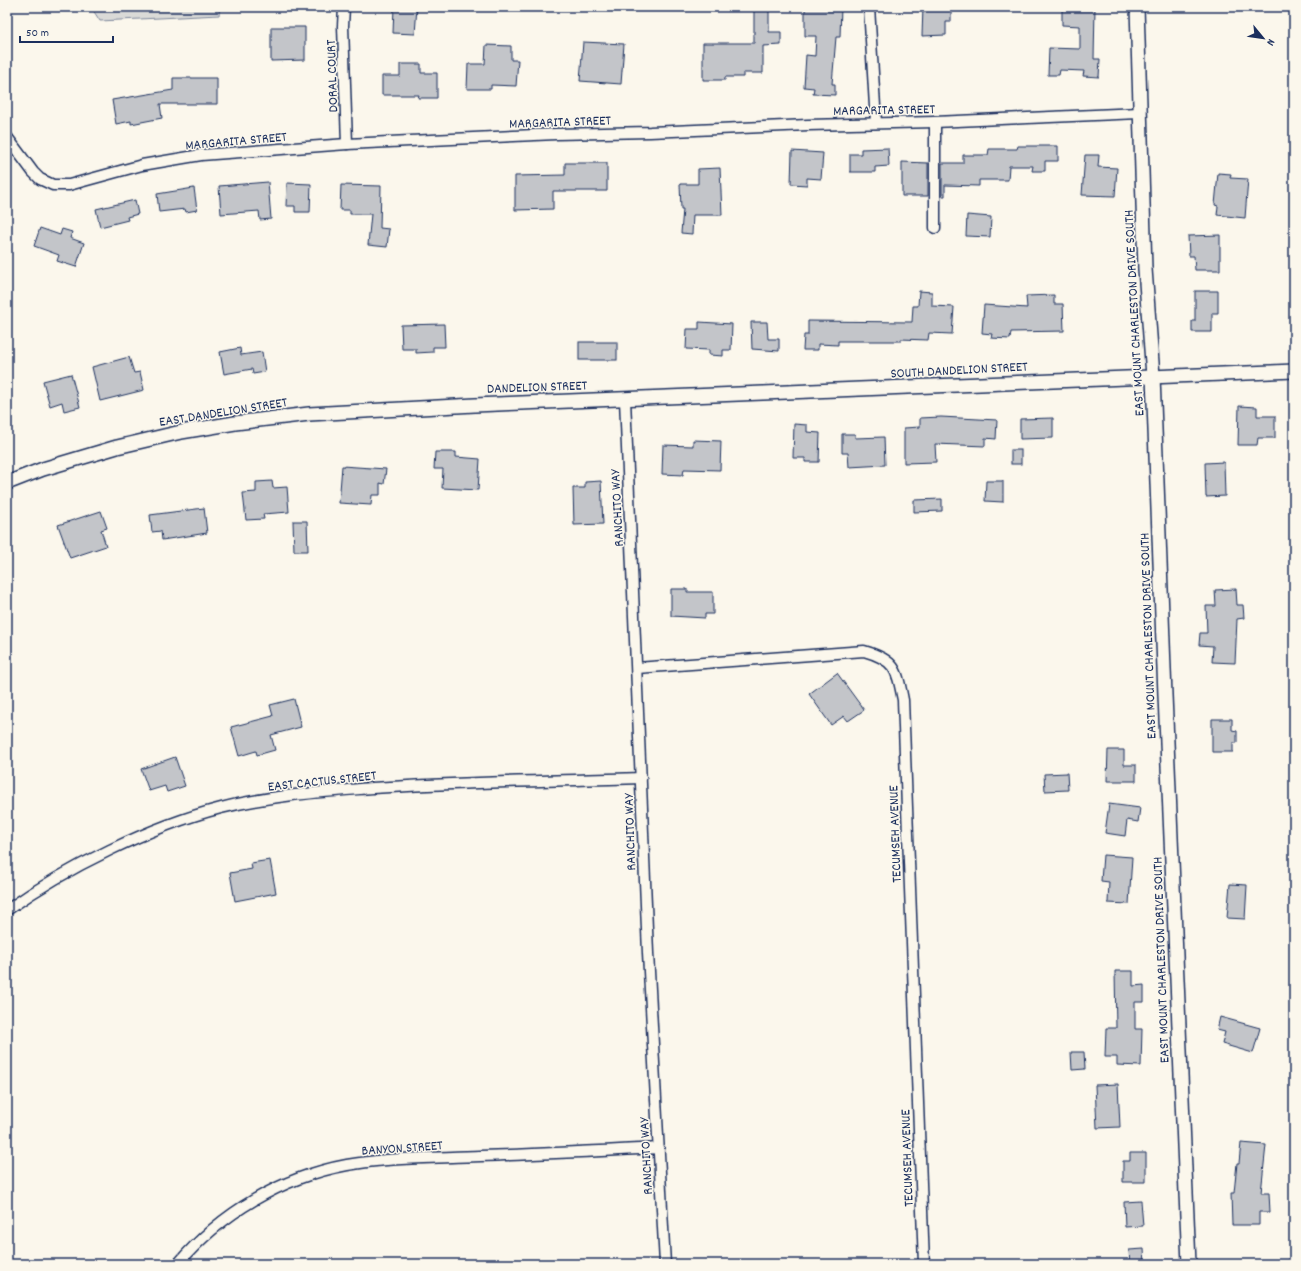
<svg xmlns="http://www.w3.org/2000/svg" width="1301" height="1271" viewBox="0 0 1301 1271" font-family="Dekko,sans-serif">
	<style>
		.green { fill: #dadad7; stroke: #7a849a }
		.building { fill: #c3c5c9; stroke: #1b2f5e }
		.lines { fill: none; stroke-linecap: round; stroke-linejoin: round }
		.minor-casing { stroke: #1b2f5e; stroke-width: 13 }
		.tertiary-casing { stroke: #1b2f5e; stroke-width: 16 }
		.minor { stroke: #fbf7ec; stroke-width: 10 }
		.tertiary { stroke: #fbf7ec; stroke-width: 13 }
		.labels { text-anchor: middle; stroke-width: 3; stroke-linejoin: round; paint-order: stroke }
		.street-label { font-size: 14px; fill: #1b2f5e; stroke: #fbf7ec }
	</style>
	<rect width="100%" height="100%" fill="#fbf7ec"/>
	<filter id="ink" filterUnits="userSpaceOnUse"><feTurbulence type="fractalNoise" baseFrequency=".025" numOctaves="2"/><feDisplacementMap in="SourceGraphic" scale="8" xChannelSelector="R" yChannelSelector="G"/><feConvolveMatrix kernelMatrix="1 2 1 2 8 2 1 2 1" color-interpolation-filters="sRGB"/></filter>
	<g filter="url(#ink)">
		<!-- green -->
		<path class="green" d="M91,7H220L219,15L100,21Z"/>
		<!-- building -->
		<g class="building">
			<path d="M394,7H417L415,34L393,33Z"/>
			<path d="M805,7H841L840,37H836L832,84H835V95L813,94L814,88L804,87L806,55L815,56L816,36H805Z"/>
			<path d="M923,7H951V22H946V35L922,36Z"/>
			<path d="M1062,7H1095L1094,59H1100L1099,77L1083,76L1084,71L1060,70L1059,75H1048L1049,48L1080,49V26L1062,25Z"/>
			<path d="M754,10H769V32H781V45L763,46V73H743V77H725V80H703V43H754Z"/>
			<path d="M271,27H305V60L271,61Z"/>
			<path d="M583,42L624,44L621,84L580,81Z"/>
			<path d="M486,45L511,46V60H518L516,86L491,85V89H467L468,64H485Z"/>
			<path d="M400,64H421V73H437V98H418L419,95H382V76H400Z"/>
			<path d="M173,78H217V104H160L162,118L131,124V121L116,124L112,100L173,90Z"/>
			<path d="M1018,146H1058V161H1045V171H1032L1033,166H1009L1008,180H979V186L945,185V196H942V163H963V155H988L989,149H1017Z"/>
			<path d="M888,148L889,166L875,167V172H850V154H861V149Z"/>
			<path d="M792,151L823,153L821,179L807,178V185L791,184Z"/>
			<path d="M1085,155H1099L1098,167L1117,168L1115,196L1082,195Z"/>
			<path d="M902,162L928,163V196H902Z"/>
			<path d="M565,163H607V191H553V209L515,210V176L565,175Z"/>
			<path d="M720,168L722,215H693L692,234L681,233L683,209H681L680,184H698V169Z"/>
			<path d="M1218,173L1231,174L1230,178L1248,179L1245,218L1217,215L1218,206L1215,205Z"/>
			<path d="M268,182L271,219L260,220L259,211L221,214L219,186Z"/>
			<path d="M287,183L311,184L310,212H295V206H286Z"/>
			<path d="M341,185L381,186L380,228L389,229L387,247L368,245L371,214H350V210H340Z"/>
			<path d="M194,188L197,210L186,212L185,209L159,212L157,194Z"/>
			<path d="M135,200L138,214L127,217L128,220L100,227L96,209Z"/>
			<path d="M967,215L991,217L990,237L966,236Z"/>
			<path d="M40,228L60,235L62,229L72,232L70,238L84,243L76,267L57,261L59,255L34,246Z"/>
			<path d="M1220,235V270H1195L1194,256H1189L1188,236Z"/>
			<path d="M919,291L932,292V306L954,307L952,334L929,333L928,340L901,339V341H838V345L818,344V350H803L804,335H808V321L912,322L913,306H918Z"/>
			<path d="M1195,291H1218V313H1212V332H1192V321H1195Z"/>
			<path d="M1054,295V304H1063L1064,331L1011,332L1010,339L991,338L992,334L982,333L984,305L1027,308L1026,296Z"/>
			<path d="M699,322L732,324L731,350H723V356L709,355V350L686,349L687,329H699Z"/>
			<path d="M751,322H767L768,339H779V351L752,349Z"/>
			<path d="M444,324L445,347H433V352L416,353V349H402L401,325Z"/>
			<rect x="579" y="342" width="38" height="18"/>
			<path d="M240,348L241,355L262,352L265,372L253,374L252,369L224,374L220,352Z"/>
			<path d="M129,357L134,373L140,372L144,390L100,401L92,367Z"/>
			<path d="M71,374L80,407L64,411L62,402L50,406L43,381Z"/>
			<path d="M1239,406L1257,407V416H1275V438H1258L1257,445H1238Z"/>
			<path d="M941,417L997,420L996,439L985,438V446L935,444L936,462L904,463V428L920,427V418Z"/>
			<path d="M1053,418V438L1020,439V419Z"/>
			<path d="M794,424L807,425V432L820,433L819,462H805V458H793Z"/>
			<path d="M842,434H855V438L884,437L885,465L849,467L848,453H842Z"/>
			<path d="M693,440L721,441L720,470L684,469L683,475L662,474L663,445L693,446Z"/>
			<rect x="1011" y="450" width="10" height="14"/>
			<path d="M435,452H456V457L480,459L478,490L442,488L443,469H434Z"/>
			<path d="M1224,462L1225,496L1206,497L1205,463Z"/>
			<path d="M342,466L386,469L384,484L380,483V495H372L371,505L339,503Z"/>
			<path d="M272,481L273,488L287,487L289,512L263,514L264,519L246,520L243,493L256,492V482Z"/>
			<path d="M601,481L603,524L574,525L573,488H585V482Z"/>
			<path d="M986,481H1003V502L985,501Z"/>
			<path d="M942,499V511L914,512V500Z"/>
			<path d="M204,508L207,533L162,540L161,531L152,532L150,515Z"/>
			<path d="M101,511L107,528L101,530L106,546L70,558L58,525Z"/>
			<path d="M293,521H307L308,551H294Z"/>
			<path d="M671,589H687V592H713V614H705V618L671,616Z"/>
			<path d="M1236,589L1237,605H1243L1244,618L1237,619L1235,663L1212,662L1213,646L1199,645L1200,633H1207L1206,606H1216L1215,590Z"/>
			<path d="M837,673L864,710L848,721L844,716L831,725L809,694Z"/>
			<path d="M294,699L301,727L271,735L275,750L257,755L256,751L239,756L231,727L273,716L270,705Z"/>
			<path d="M1212,719H1232V730L1237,731V743H1233V752H1212Z"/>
			<path d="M1108,750H1124V765H1136V781H1107Z"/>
			<path d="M175,757L185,786L167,792L165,786L149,791L141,769Z"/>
			<path d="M1067,773L1068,790L1045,791L1044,774Z"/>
			<path d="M1109,804L1140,808L1138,822L1127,820L1125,836L1105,833Z"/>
			<path d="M1103,855L1132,857L1129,904L1108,903L1109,882L1101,881Z"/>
			<path d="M270,860L276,893L235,901L230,873L252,869L251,863Z"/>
			<path d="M1230,884L1247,885L1245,919L1227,918Z"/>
			<path d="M1115,971H1133V986L1144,985V1002H1135V1029H1142L1141,1066L1117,1065V1057H1105L1106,1028H1116Z"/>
			<path d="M1220,1017L1260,1028L1253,1053L1222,1044L1225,1032L1217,1030Z"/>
			<path d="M1071,1052H1084L1085,1069L1072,1070Z"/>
			<path d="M1118,1084L1120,1127L1097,1128L1095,1085Z"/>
			<path d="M1241,1143L1266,1145L1261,1193H1269L1270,1212H1259V1225H1232L1231,1193H1234L1237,1163H1239Z"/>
			<path d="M1130,1153H1146V1182H1123V1161H1130Z"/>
			<path d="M1141,1201L1143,1226L1125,1227L1124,1202Z"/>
			<path d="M1144,1249L1145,1264H1130L1129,1250Z"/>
		</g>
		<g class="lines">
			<!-- minor casing -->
			<g class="minor-casing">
				<g id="minor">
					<path d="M344,7L343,26L347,144"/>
					<path d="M869,7L876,123"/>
					<path d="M935,122V228"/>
					<path d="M7,137L33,172L40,179L53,185H69L142,165L201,155L347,144L556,134L650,132L808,125L935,122L1139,113"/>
					<path d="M625,399L648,953L665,1264"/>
					<path d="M637,668L864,651C896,660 897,670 903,700L924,1264"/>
					<path d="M7,910C66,868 151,826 221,808C271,795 322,792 372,788C462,782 551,781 641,778"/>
					<path d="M178,1264C221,1213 282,1177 347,1165C391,1157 437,1158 480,1156C540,1154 599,1151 659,1148"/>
				</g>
			</g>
			<!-- tertiary casing -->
			<g class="tertiary-casing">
				<g id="tertiary">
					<path d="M1137,7L1145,269L1153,376L1165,695L1189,1264"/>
					<path d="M7,483L43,469L117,447L181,432L235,423L309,414L475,405L1294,371"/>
				</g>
			</g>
			<!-- minor -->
			<use href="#minor" class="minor"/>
			<!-- tertiary -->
			<use href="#tertiary" class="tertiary"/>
		</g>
	</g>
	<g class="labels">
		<!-- street labels -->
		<g class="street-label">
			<text transform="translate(331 76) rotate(-92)" y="5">DORAL COURT</text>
			<text transform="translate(884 109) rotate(-1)" y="5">MARGARITA STREET</text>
			<text transform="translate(560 121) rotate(-2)" y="5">MARGARITA STREET</text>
			<text transform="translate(236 140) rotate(-5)" y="5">MARGARITA STREET</text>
			<text transform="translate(1133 313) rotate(-93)" y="5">EAST MOUNT CHARLESTON DRIVE SOUTH</text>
			<text transform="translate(959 369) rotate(-3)" y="5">SOUTH DANDELION STREET</text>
			<text transform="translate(537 386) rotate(-2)" y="5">DANDELION STREET</text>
			<text transform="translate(223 411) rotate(-9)" y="5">EAST DANDELION STREET</text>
			<text transform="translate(616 508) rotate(-93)" y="5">RANCHITO WAY</text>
			<text transform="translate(1147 636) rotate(-92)" y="5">EAST MOUNT CHARLESTON DRIVE SOUTH</text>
			<text transform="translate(322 780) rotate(-6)" y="5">EAST CACTUS STREET</text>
			<text transform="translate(629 832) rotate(-92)" y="5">RANCHITO WAY</text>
			<text transform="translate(894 834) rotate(-92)" y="5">TECUMSEH AVENUE</text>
			<text transform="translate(1160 960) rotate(-92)" y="5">EAST MOUNT CHARLESTON DRIVE SOUTH</text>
			<text transform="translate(402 1147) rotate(-4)" y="5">BANYON STREET</text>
			<text transform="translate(645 1156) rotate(-93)" y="5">RANCHITO WAY</text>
			<text transform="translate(906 1158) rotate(-92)" y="5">TECUMSEH AVENUE</text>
		</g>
	</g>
	<!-- margin -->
	<rect width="1301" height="1271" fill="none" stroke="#fbf7ec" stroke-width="24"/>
	<rect x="12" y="12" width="1277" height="1247" fill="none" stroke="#1b2f5e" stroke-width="1.5" filter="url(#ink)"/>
	<!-- north arrow -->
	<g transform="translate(1263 38) rotate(119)" stroke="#fbf7ec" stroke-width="3" paint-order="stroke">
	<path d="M0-3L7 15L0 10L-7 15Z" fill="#1b2f5e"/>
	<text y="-6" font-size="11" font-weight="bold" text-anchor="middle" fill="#1b2f5e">N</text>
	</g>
	<!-- scale -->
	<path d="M20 36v6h93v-6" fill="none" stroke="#1b2f5e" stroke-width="2"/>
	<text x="26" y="36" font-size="12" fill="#1b2f5e" stroke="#fbf7ec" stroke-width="3" paint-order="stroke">50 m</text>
</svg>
